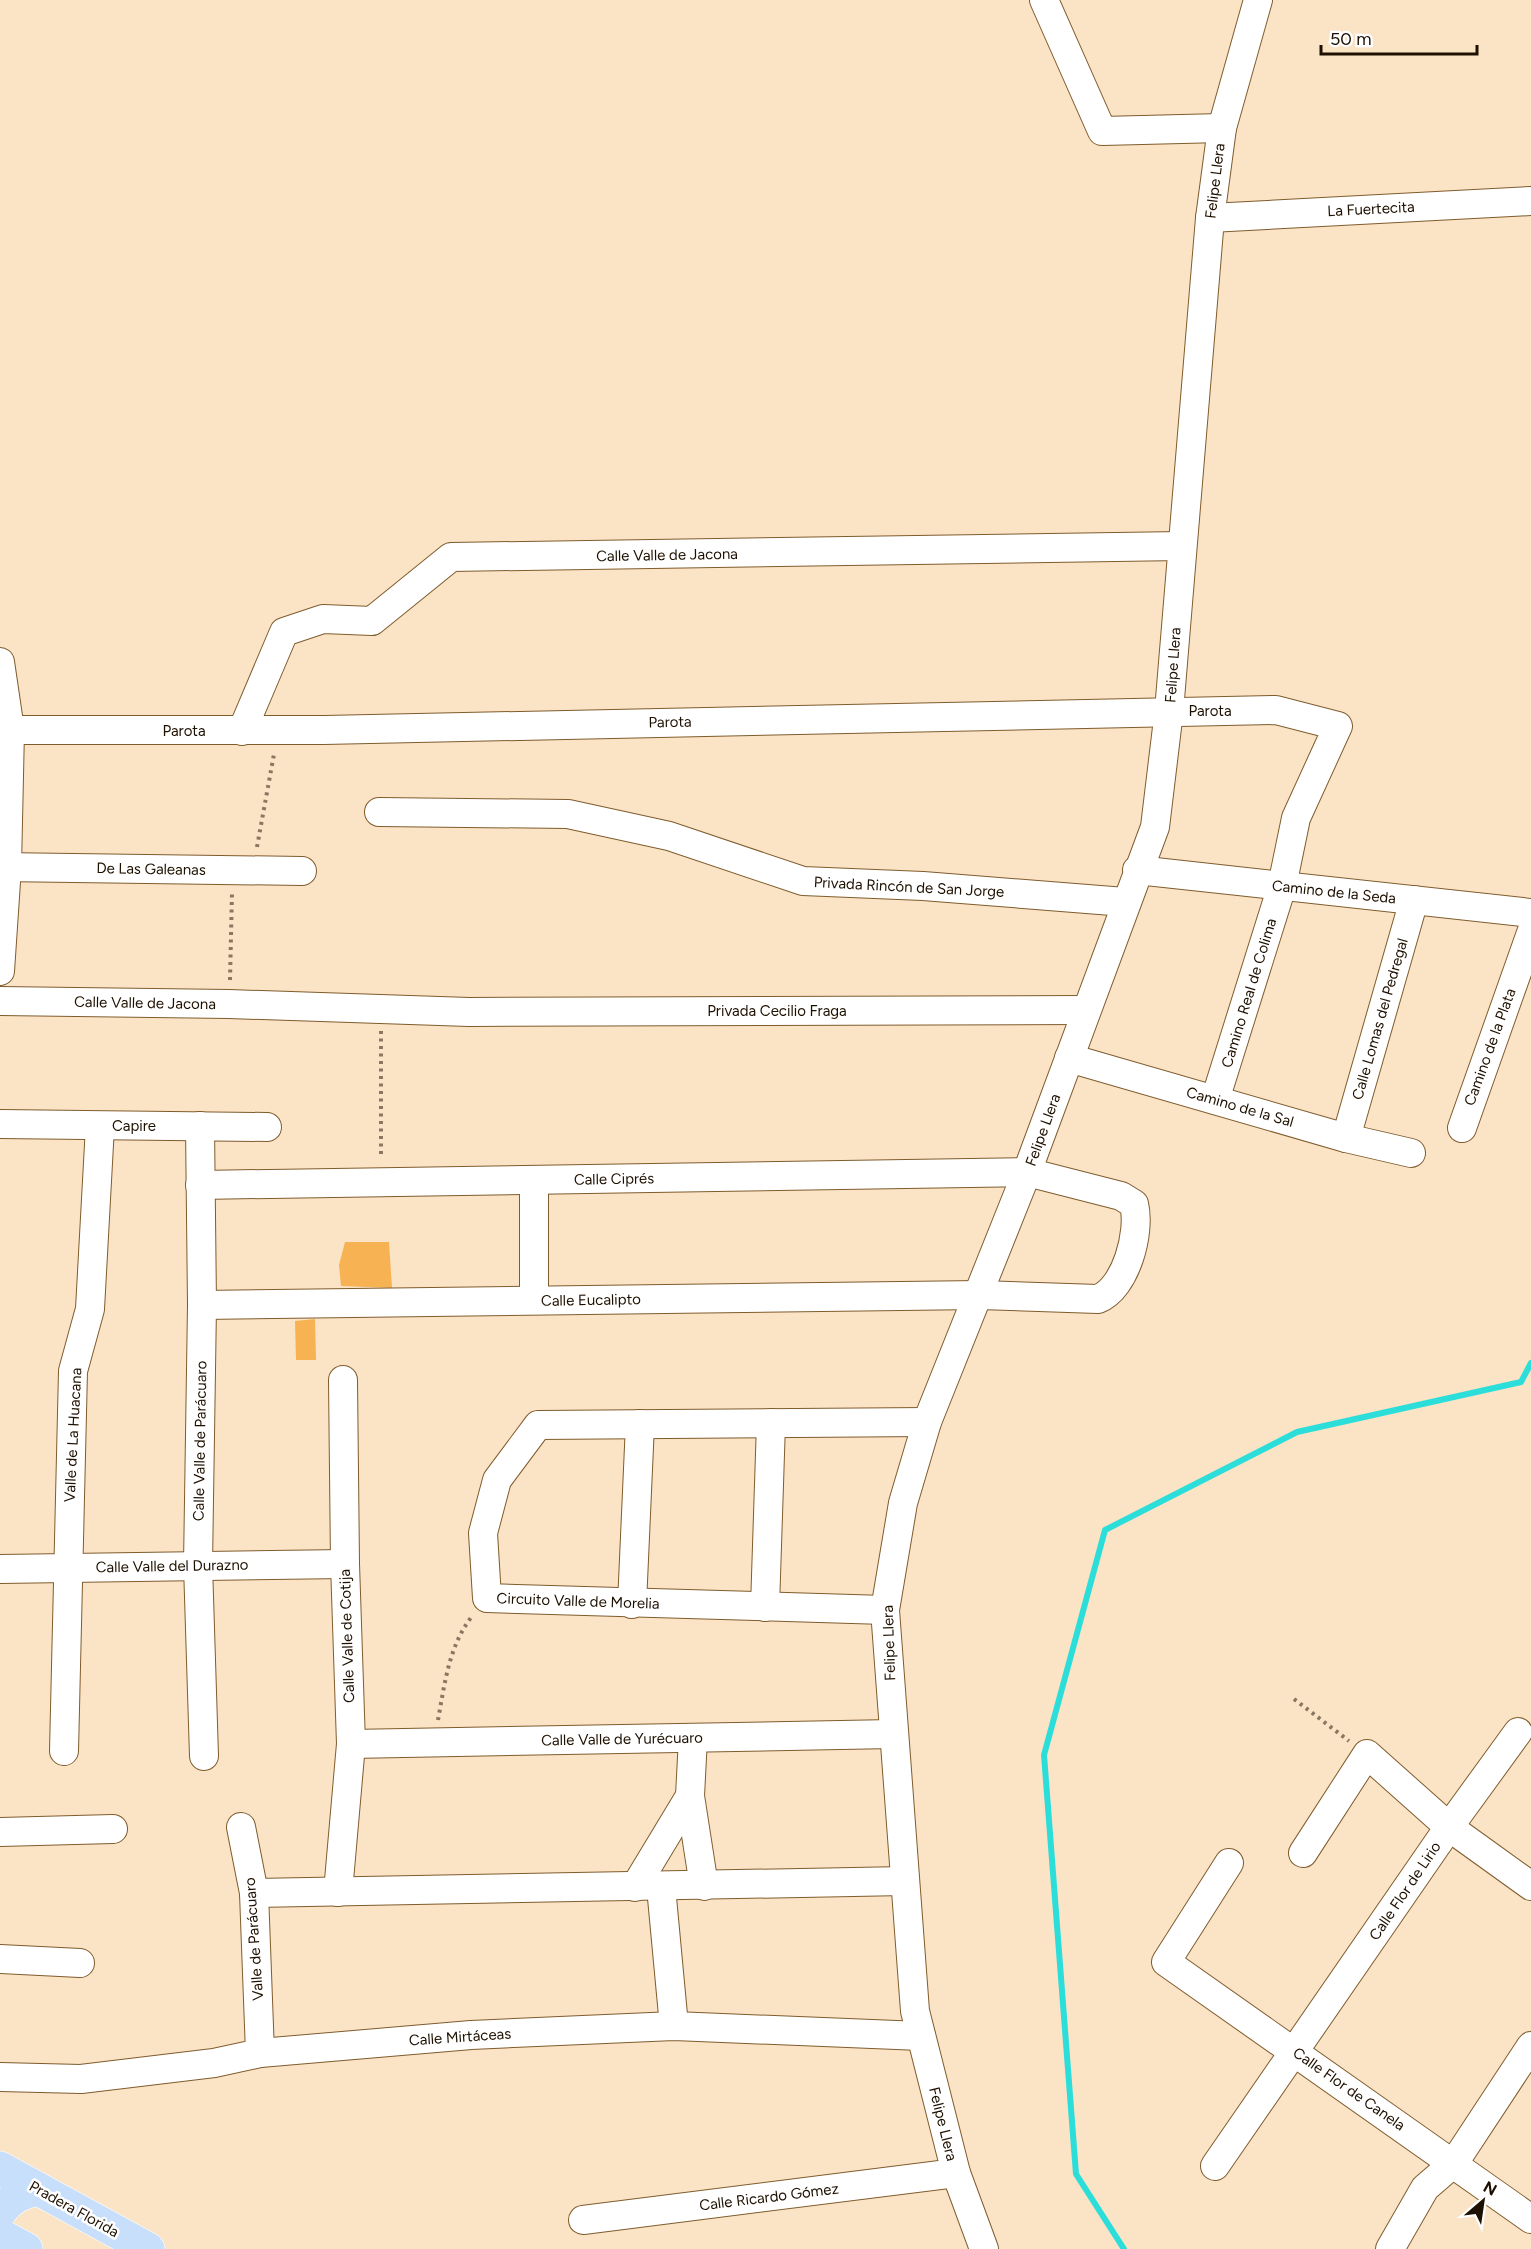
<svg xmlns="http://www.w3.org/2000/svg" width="1531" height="2249" viewBox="0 0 1531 2249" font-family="Figtree,sans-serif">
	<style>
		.park { fill: #f6b253 }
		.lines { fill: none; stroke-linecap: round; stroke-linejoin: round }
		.stream { stroke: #2bdeda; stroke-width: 6 }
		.minor-casing { stroke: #7f5c2d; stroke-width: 30 }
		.major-casing { stroke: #fff; stroke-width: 34 }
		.path { stroke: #897761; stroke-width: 4; stroke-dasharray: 3 4.5; stroke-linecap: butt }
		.minor { stroke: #fff; stroke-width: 28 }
		.major { stroke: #c7dffa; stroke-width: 33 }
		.labels { text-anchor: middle; stroke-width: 5; stroke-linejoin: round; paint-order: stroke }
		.street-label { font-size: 15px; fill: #1e1001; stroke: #fff }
	</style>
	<rect width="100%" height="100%" fill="#fbe3c6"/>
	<!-- park -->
	<g class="park">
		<path d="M345,1242H389L392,1288L341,1286L339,1265Z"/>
		<path d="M315,1319L316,1360H296L295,1321Z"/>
	</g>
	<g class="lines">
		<!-- stream -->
		<path class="stream" d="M1124,2249L1076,2174L1044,1755L1105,1530L1297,1432L1521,1382L1531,1363"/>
		<!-- minor casing -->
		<g class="minor-casing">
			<g id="minor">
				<path d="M1044,0L1102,131L1222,128"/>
				<path d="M1210,218L1531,201"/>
				<path d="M0,662L10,730L7,867L0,971"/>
				<path d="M0,730H324L1276,710L1338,726L1296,818L1282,886L1215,1100"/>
				<path d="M242,731L284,632L323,619L372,621L451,557L1182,546"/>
				<path d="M379,812L568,814L669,836L803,881L923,886L1125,902"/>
				<path d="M0,867L302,871"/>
				<path d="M1137,870L1531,913"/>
				<path d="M0,1001L229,1004L469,1012L1086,1010"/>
				<path d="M1069,1058L1346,1138L1411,1153"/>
				<path d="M0,1124L267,1127"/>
				<path d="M200,1126L202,1305L198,1565L204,1756"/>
				<path d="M1462,1128L1531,933"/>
				<path d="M1346,1138L1414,900"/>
				<path d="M534,1180V1300"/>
				<path d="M200,1185L1027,1172L1121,1196L1134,1204C1141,1232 1126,1288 1098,1299L980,1295L202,1305"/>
				<path d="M0,1569L345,1564"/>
				<path d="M632,1604L640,1424"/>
				<path d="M765,1607L771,1423"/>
				<path d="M885,1610L487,1598L483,1533L497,1480L538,1425L927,1422"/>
				<path d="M693,1738L690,1796L704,1886"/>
				<path d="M351,1744L893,1734"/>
				<path d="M64,1751L73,1371L90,1309L100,1126"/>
				<path d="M241,1827L254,1893L260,2053"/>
				<path d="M0,1832L113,1829"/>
				<path d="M1303,1853L1367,1754L1449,1827L1531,1886"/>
				<path d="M1229,1863L1166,1962L1531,2219"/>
				<path d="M635,1887L690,1796"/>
				<path d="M661,1887L674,2026"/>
				<path d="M338,1892L351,1744L345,1564L343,1380"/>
				<path d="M254,1893L905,1881"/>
				<path d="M0,1959L80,1963"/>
				<path d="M0,2077L81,2079L214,2063L260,2053L471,2035L674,2026L921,2036"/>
				<path d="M1215,2166L1449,1827L1518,1732"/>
				<path d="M583,2220L956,2173"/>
				<path d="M984,2249L956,2173L915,2011L885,1610L903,1503L927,1422L1027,1172L1155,827L1169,711L1210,218L1222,128L1258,0"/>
				<path d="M1390,2249L1425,2188L1454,2163L1531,2046"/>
			</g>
		</g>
		<!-- major casing -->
		<g class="major-casing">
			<g id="major">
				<path d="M0,2168L148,2249"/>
				<path d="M0,2212C11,2197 21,2193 38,2189"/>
				<path d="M0,2235L26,2249"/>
			</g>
		</g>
		<!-- path -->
		<g class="path">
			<path d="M257,847L274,754"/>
			<path d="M230,980L232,892"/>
			<path d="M381,1031V1158"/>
			<path d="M1294,1699L1349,1741"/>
			<path d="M438,1720C445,1682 449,1645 473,1615"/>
		</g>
		<!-- minor -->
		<use href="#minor" class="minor"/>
		<!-- major -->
		<use href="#major" class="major"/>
	</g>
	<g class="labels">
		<!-- street labels -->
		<g class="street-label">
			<text transform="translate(1215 181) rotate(-83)" y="5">Felipe Llera</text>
			<text transform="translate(1371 209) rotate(-3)" y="5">La Fuertecita</text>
			<text transform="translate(667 555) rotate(-1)" y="5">Calle Valle de Jacona</text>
			<text transform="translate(1173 665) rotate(-86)" y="5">Felipe Llera</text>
			<text x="1210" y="716">Parota</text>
			<text transform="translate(670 722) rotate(-1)" y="5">Parota</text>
			<text x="184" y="736">Parota</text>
			<text transform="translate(151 869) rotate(1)" y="5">De Las Galeanas</text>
			<text transform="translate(909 887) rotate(3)" y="5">Privada Rincón de San Jorge</text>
			<text transform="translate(1334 892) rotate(6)" y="5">Camino de la Seda</text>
			<text transform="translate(1249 993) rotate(-73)" y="5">Camino Real de Colima</text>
			<text transform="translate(145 1003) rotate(1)" y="5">Calle Valle de Jacona</text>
			<text x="777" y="1016">Privada Cecilio Fraga</text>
			<text transform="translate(1380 1019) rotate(-74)" y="5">Calle Lomas del Pedregal</text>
			<text transform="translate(1490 1047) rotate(-70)" y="5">Camino de la Plata</text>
			<text transform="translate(1240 1107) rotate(16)" y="5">Camino de la Sal</text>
			<text x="134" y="1131">Capire</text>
			<text transform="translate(1043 1130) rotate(-70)" y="5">Felipe Llera</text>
			<text transform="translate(614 1179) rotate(-1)" y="5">Calle Ciprés</text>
			<text transform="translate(591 1300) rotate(-1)" y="5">Calle Eucalipto</text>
			<text transform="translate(73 1435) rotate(-87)" y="5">Valle de La Huacana</text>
			<text transform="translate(200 1441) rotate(-89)" y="5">Calle Valle de Parácuaro</text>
			<text transform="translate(172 1566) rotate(-1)" y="5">Calle Valle del Durazno</text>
			<text transform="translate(578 1601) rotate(2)" y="5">Circuito Valle de Morelia</text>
			<text transform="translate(347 1636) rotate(-92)" y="5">Calle Valle de Cotija</text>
			<text transform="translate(889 1643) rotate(-92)" y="5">Felipe Llera</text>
			<text transform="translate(622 1739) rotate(-1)" y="5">Calle Valle de Yurécuaro</text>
			<text transform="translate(1405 1891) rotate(-56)" y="5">Calle Flor de Lirio</text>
			<text transform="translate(254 1939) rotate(-94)" y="5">Valle de Parácuaro</text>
			<text transform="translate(460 2037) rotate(-4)" y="5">Calle Mirtáceas</text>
			<text transform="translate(1349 2089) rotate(35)" y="5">Calle Flor de Canela</text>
			<text transform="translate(943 2124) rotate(76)" y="5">Felipe Llera</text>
			<text transform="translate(769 2197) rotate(-7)" y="5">Calle Ricardo Gómez</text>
			<text transform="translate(74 2209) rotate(29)" y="5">Pradera Florida</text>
		</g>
	</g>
	<!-- north arrow -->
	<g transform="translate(1483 2201) rotate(29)" stroke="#ffffff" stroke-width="4.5" paint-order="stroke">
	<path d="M0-4.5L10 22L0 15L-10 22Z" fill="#1e1001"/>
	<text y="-9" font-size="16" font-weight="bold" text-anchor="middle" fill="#1e1001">N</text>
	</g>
	<!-- scale -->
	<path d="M1321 45v9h156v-9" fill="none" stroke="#1e1001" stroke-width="3"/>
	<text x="1330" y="45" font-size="18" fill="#1e1001" stroke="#ffffff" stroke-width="4.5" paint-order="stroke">50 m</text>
</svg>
